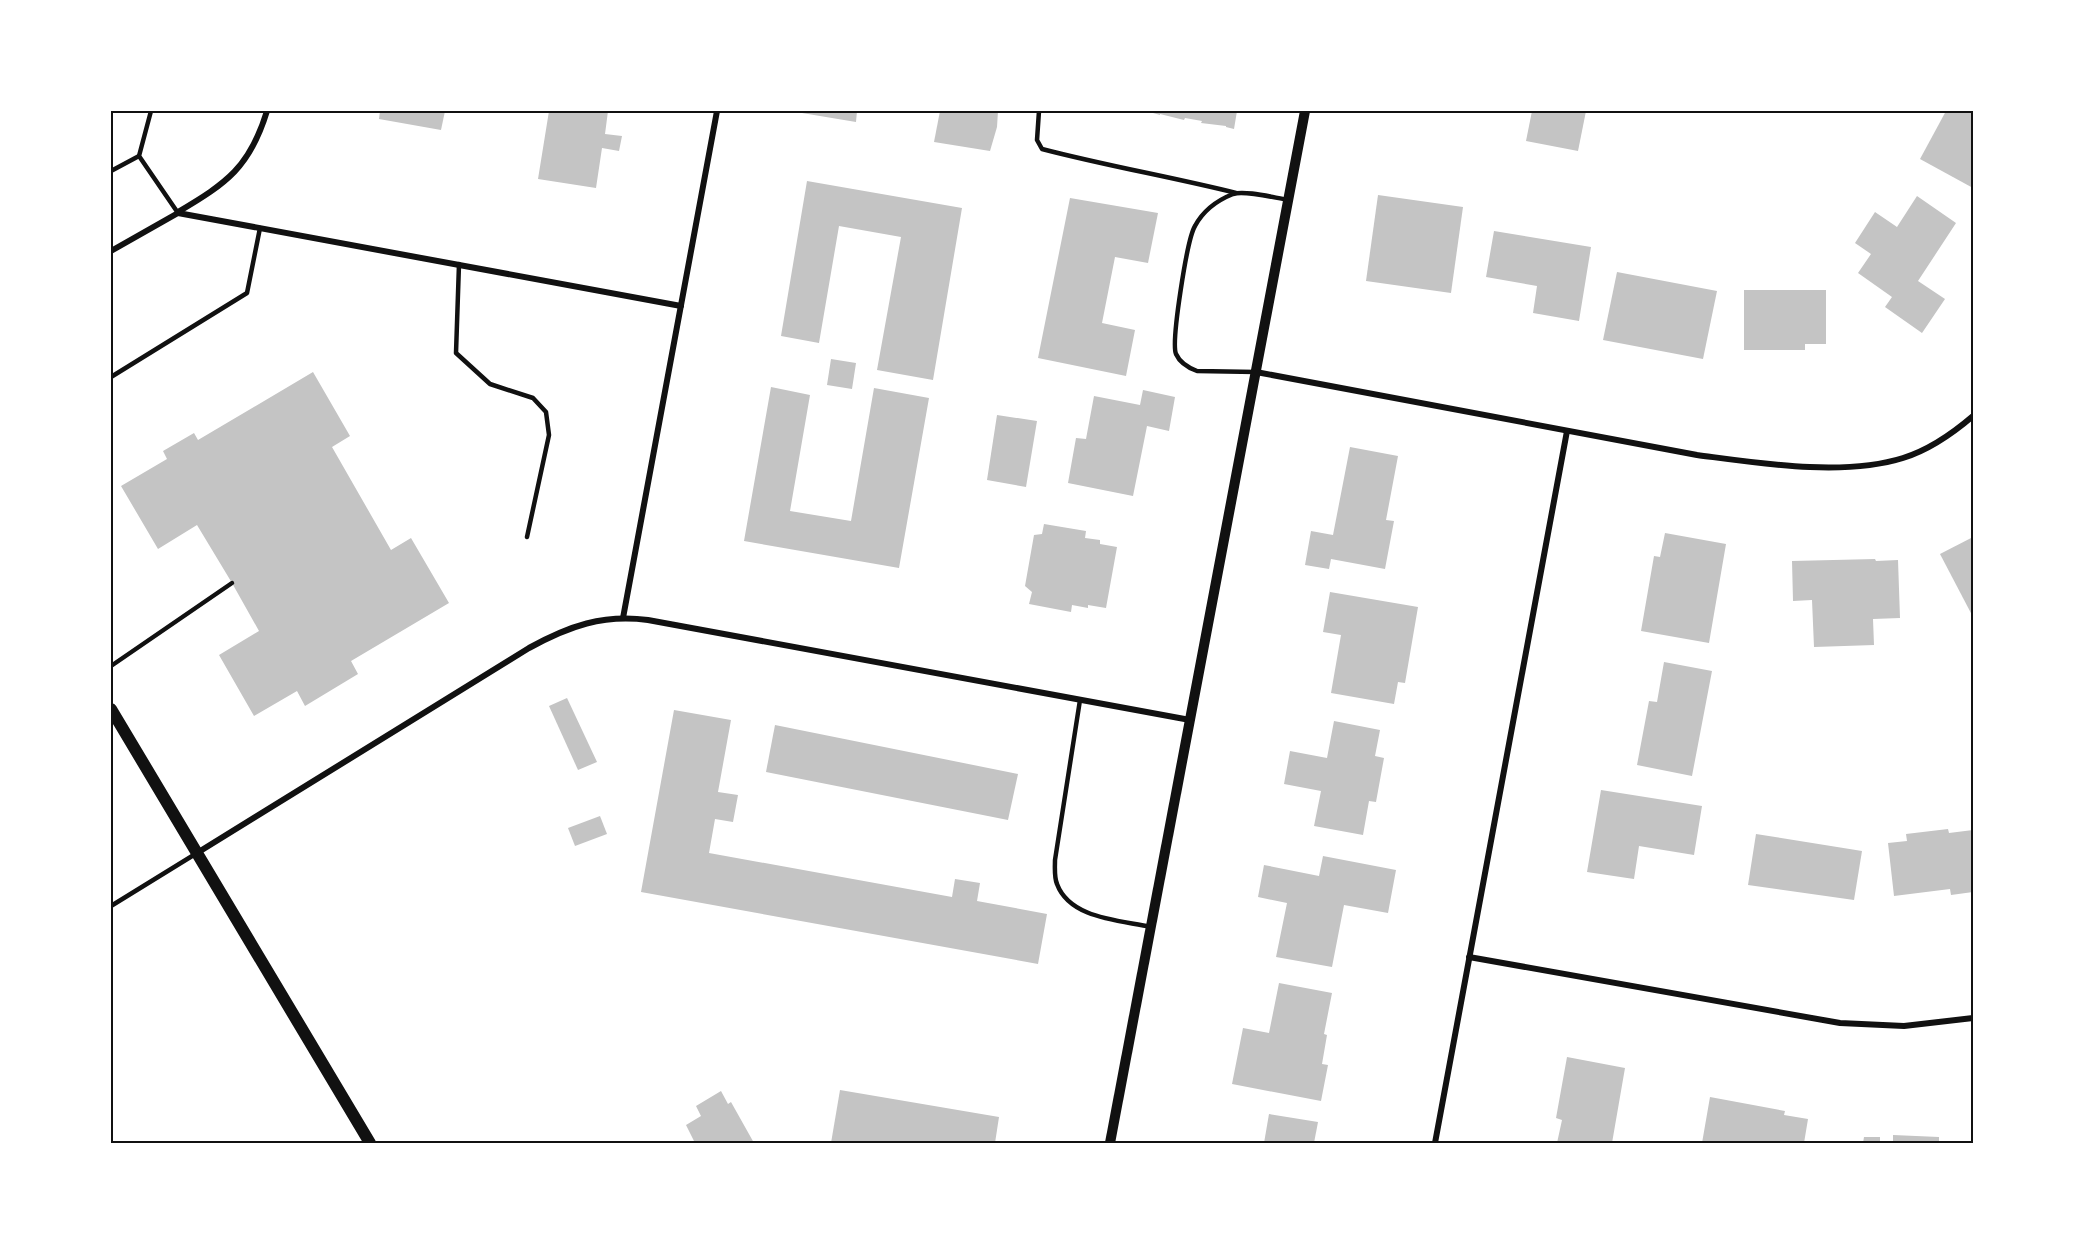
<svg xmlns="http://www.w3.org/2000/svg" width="2084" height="1254" viewBox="0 0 2084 1254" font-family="'Crimson Pro',serif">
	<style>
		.building { fill: #c4c4c4 }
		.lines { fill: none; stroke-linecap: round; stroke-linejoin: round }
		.service { stroke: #111; stroke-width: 4.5 }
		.minor { stroke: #111; stroke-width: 6 }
		.tertiary { stroke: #111; stroke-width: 10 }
		.secondary { stroke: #111; stroke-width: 12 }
		.neatline { fill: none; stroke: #111; stroke-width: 2 }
	</style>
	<rect width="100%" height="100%" fill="#fff"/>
	<!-- building -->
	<g class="building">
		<path d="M380,111H445L441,130L379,119Z"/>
		<path d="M549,111H608L605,134L622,136L619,151L602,148L596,188L538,179Z"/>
		<path d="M803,111H857L856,122L802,113Z"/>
		<path d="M940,111H998L997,127L990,151L934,142Z"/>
		<path d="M1146,111H1237L1234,129L1226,127V126L1201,123L1202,121L1185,118L1184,120L1160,114V115Z"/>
		<path d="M1532,111H1586L1578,151L1526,141Z"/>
		<path d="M1946,111H1973V188L1920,159Z"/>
		<path d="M807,181L962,208L933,380L877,370L901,237L839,226L819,343L781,336Z"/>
		<path d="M1378,195L1463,207L1451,293L1366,281Z"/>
		<path d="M1917,196L1956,223L1918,281L1945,299L1922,333L1885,307L1892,297L1858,273L1871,254L1855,243L1875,212L1897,227Z"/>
		<path d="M1070,198L1158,213L1148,263L1115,257L1102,323L1135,330L1126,376L1038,358Z"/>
		<path d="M1494,231L1591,247L1579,321L1533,313L1537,286L1486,277Z"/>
		<path d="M1617,272L1717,291L1703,359L1603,340Z"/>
		<path d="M1744,290H1826V344H1805V350H1744Z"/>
		<path d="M831,359L856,363L852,389L827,385Z"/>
		<path d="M313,372L350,436L332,447L391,550L411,538L449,603L351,661L358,674L305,706L297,691L254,716L219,655L259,631L232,583L197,525L158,549L121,486L167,459L163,451L194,433L198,440Z"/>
		<path d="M771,387L810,395L790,511L851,521L874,388L929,398L899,568L744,541Z"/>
		<path d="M1143,390L1175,397L1169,431L1147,426L1133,496L1068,483L1076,438L1086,439L1094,396L1140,405Z"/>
		<path d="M997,415L1037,421L1026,487L987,480Z"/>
		<path d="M1350,447L1398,456L1386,520L1394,521L1385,569L1331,559L1329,569L1305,565L1311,531L1333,535Z"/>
		<path d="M1044,524L1086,531L1085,538L1100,540V544L1117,547L1106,608L1088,605V608L1072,605L1071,612L1029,604L1032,592L1025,586L1034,535L1042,534Z"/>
		<path d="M1665,533L1726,544L1709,643L1641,631L1654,556L1660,557Z"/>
		<path d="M1973,537V617L1940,554Z"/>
		<path d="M1875,559L1876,561L1898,560L1900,618L1873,619L1874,645L1814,647L1812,600L1793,601L1792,561Z"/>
		<path d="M1330,592L1418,607L1405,683L1398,682L1394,704L1331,693L1341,635L1323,632Z"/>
		<path d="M1664,662L1712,671L1692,776L1637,765L1649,701L1657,702Z"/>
		<path d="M567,698L597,762L578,770L549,706Z"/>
		<path d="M674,710L731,720L718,792L738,795L733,822L715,819L709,853L952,897L955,879L980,883L977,901L1047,914L1038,964L641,892Z"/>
		<path d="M1334,721L1380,730L1375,756L1384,758L1376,802L1369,801L1363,835L1314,826L1321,791L1284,784L1290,751L1327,758Z"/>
		<path d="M775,725L1018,774L1008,820L766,772Z"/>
		<path d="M1601,790L1702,806L1694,855L1639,846L1634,879L1587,872Z"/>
		<path d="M600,816L607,834L575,846L568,828Z"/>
		<path d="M1948,829L1949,833L1973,830V892L1951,895L1950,889L1894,896L1888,843L1907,841L1906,834Z"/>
		<path d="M1756,834L1862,851L1854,900L1748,885Z"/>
		<path d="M1323,856L1396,870L1388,913L1344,905L1332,967L1276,957L1287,903L1258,897L1264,865L1319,876Z"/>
		<path d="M1279,983L1332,993L1324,1034L1327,1035L1322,1064L1328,1065L1321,1101L1232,1084L1243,1028L1269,1033Z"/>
		<path d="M1567,1057L1625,1068L1612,1143H1557L1562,1120L1556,1118Z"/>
		<path d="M840,1090L999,1117L995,1143H831Z"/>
		<path d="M721,1091L728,1104L731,1102L754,1143H695L686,1125L701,1116L696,1106Z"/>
		<path d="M1710,1097L1785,1111L1784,1115L1808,1119L1804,1143H1702Z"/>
		<path d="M1269,1114L1318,1122L1314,1143H1264Z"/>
		<path d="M1893,1135L1939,1137V1143H1893Z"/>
		<path d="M1864,1137H1880V1143H1863Z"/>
	</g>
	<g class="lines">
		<!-- service -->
		<g class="service">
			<path d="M151,111L139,156L178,213"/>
			<path d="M1039,111L1037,140L1042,149C1107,166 1172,177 1236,193"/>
			<path d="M111,171L139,156"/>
			<path d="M459,264L456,353L490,384L533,398L546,412L549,435L527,537"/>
			<path d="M1256,372L1197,371C1189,368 1180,363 1176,354C1171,342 1187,239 1195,226C1203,211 1218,200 1233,194C1245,190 1275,198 1289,200"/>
			<path d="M111,377L247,293L260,228"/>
			<path d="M111,666L232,583"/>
			<path d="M1080,700L1055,860C1055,867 1054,877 1057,884C1070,919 1120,920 1151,927"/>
			<path d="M111,906L197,853"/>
		</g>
		<!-- minor -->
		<g class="minor">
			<path d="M178,212C227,183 250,167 267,111"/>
			<path d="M111,251L178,213L681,306"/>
			<path d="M1256,372L1697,455C1758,463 1843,477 1903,458C1929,450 1952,434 1973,416"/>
			<path d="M623,618L717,111"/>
			<path d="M197,853L529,648C569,626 603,614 648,620L1190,720"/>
			<path d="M1469,957L1840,1023L1904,1026L1973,1018"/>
			<path d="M1435,1143L1567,431"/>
		</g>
		<!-- tertiary -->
		<path class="tertiary" d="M1110,1143L1305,111"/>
		<!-- secondary -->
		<path class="secondary" d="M111,709L370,1143"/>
	</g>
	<!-- border -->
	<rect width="2084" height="1254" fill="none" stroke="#ffffff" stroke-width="225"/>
	<rect x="112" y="112" width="1860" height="1030" class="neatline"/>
</svg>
